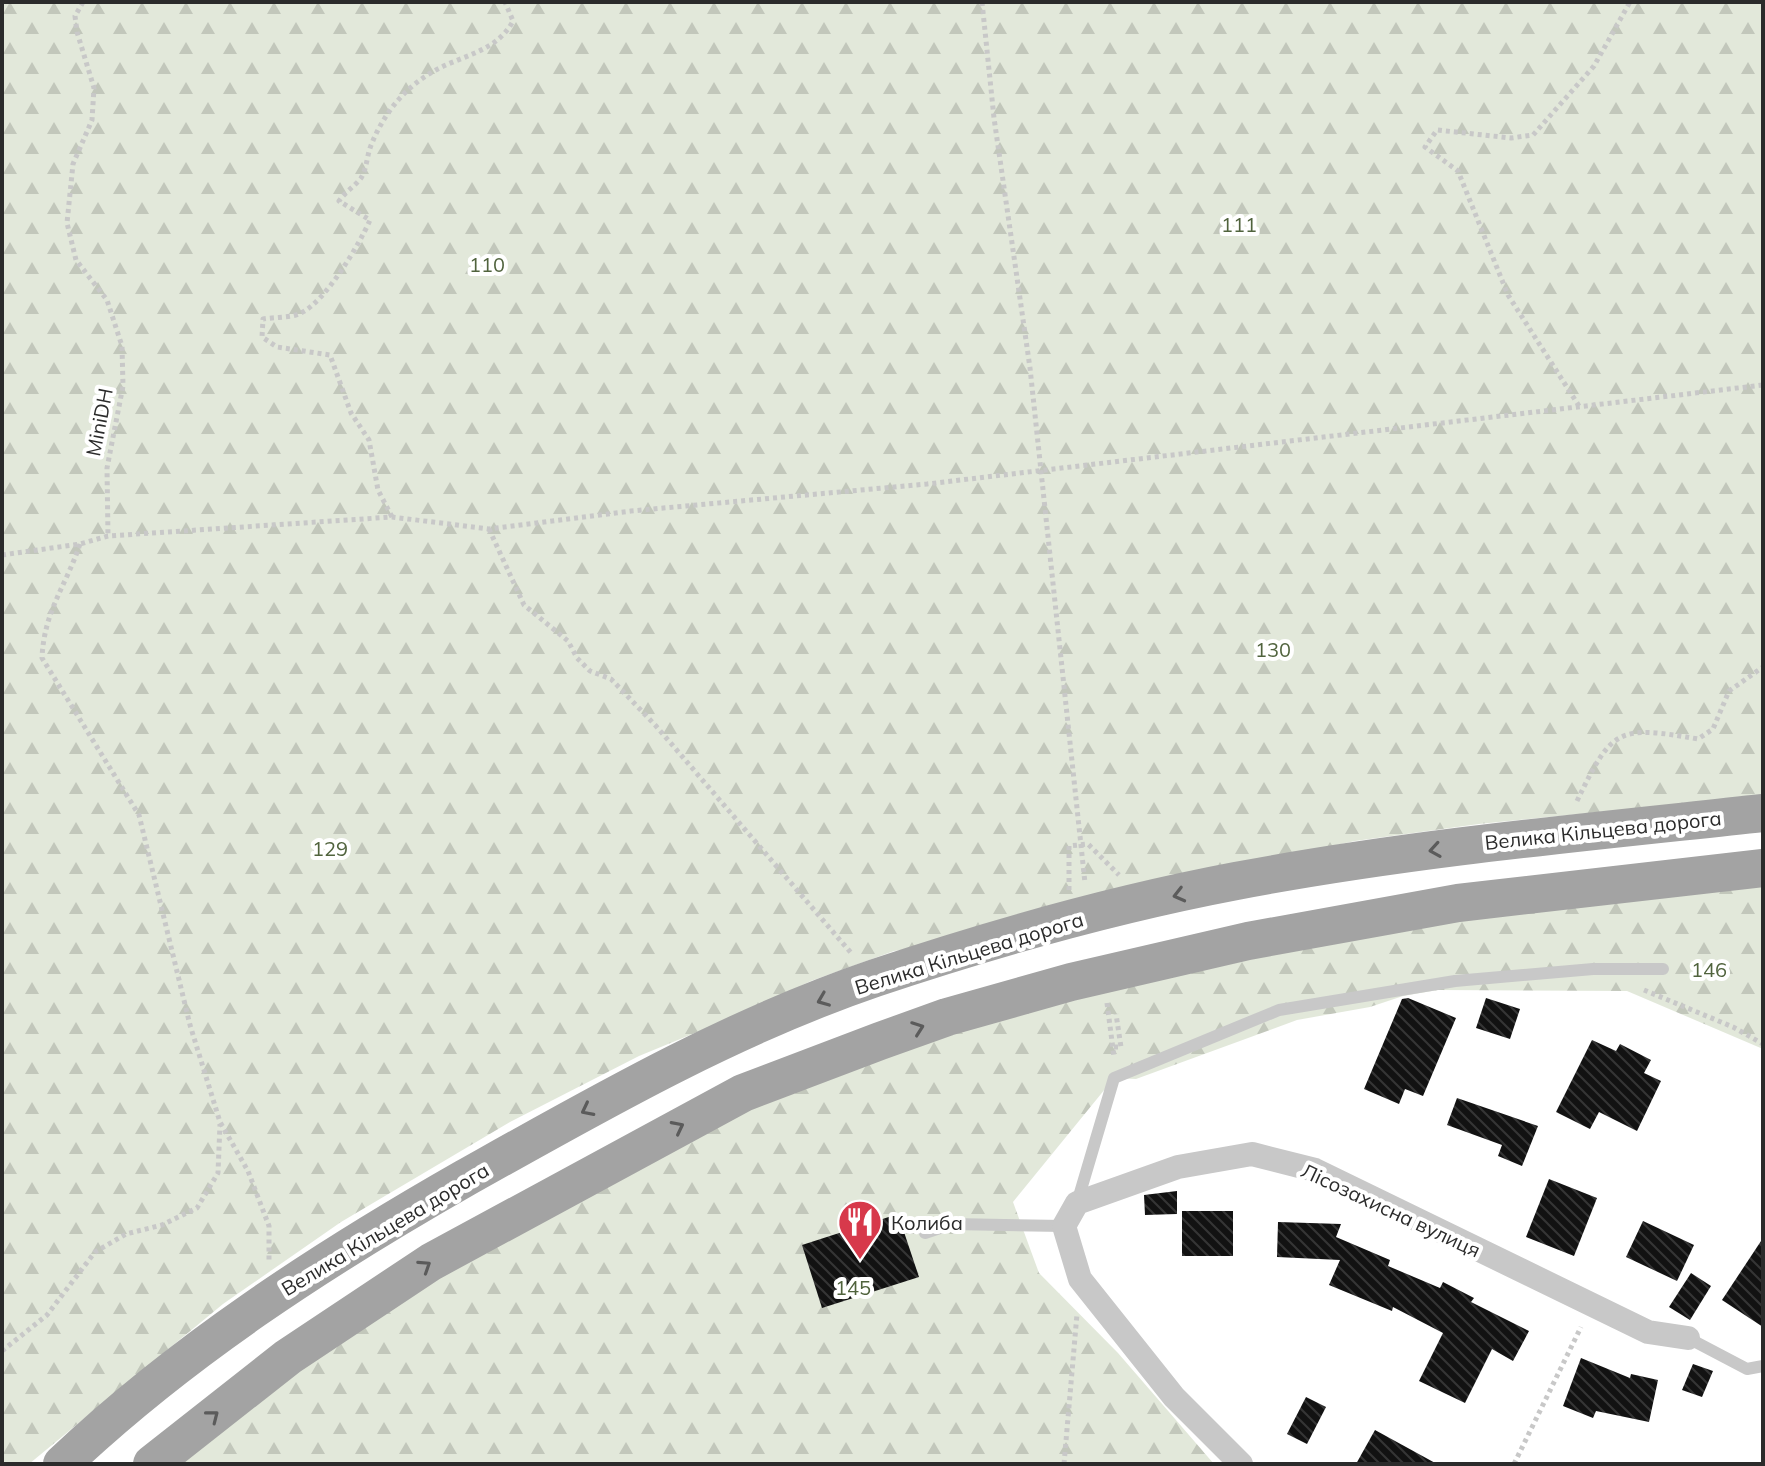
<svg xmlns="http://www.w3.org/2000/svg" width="1765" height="1466" viewBox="0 0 1765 1466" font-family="Mulish,sans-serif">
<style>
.forest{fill:url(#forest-firs)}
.building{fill:url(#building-back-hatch)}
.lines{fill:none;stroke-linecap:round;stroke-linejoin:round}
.path{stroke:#c8c8c8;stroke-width:5;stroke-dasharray:4 4;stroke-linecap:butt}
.lane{stroke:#c8c8c8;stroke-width:12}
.street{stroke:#c8c8c8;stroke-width:24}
.primary{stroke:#a3a3a3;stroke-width:38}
.oneway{stroke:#5b5b5b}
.labels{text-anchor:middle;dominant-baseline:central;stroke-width:8;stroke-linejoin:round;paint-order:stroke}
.park-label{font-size:20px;fill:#50633d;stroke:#fff}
.street-label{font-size:20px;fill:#2b2b2b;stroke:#fff}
.poi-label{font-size:20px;fill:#2b2b2b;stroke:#fff;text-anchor:start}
</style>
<defs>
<pattern id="forest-firs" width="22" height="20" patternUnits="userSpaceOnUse" patternTransform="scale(2)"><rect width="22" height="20" fill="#e2e8da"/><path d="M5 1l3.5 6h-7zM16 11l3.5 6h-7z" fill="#c2c7bb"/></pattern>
<pattern id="building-back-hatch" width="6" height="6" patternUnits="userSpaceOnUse" patternTransform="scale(2)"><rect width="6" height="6" fill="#121212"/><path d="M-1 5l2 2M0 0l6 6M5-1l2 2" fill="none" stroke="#353535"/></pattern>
</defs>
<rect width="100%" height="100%" fill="#fff"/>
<g class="forest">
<polygon points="2,2 1763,2 1763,796 1479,824 1355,841 1163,882 945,943 894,951 811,981 746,1012 639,1056 510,1122 341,1222 223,1304 29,1464 2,1464"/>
<polygon points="1763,868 1763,1049 1627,991 1438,990 1403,996 1370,1007 1297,1020 1136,1079 1114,1078 1013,1202 1039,1273 1118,1353 1214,1464 152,1464 601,1167 1071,982"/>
</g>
<g class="building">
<polygon points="1408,998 1456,1018 1423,1096 1405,1089 1399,1104 1364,1089 1402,999"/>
<polygon points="1486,998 1520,1009 1510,1039 1476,1028"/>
<polygon points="1592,1040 1616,1051 1620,1044 1651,1060 1644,1073 1661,1081 1637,1131 1599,1112 1590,1129 1556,1112"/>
<polygon points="1457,1098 1538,1126 1522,1166 1498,1156 1502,1145 1447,1125"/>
<polygon points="1549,1179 1597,1198 1574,1256 1526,1237"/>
<polygon points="1177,1191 1177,1214 1145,1215 1144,1195"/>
<rect x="1182" y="1211" width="51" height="45"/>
<polygon points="898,1214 919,1277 822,1308 802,1245"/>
<polygon points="1643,1221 1694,1245 1677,1281 1626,1257"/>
<polygon points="1278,1222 1341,1224 1336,1237 1390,1260 1388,1266 1440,1288 1443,1282 1474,1298 1471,1302 1529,1331 1513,1361 1492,1349 1465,1403 1419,1381 1443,1333 1393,1307 1392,1311 1329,1285 1340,1260 1277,1257"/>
<polygon points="1763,1238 1763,1327 1722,1300"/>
<polygon points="1691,1273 1711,1286 1690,1320 1669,1307"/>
<polygon points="1581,1358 1630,1378 1631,1374 1658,1380 1649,1422 1596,1411 1593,1418 1563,1406"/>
<polygon points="1693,1364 1713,1371 1702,1397 1682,1390"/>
<polygon points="1306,1397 1326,1407 1307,1444 1287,1434"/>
<polygon points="1375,1430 1437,1464 1356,1464"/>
</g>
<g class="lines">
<g class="path">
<polyline points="83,2 75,16 77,32 94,88 92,120 73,164 67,223 76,260 107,300 122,346 123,386 107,468 108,536"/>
<polyline points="982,2 994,118 1030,368 1085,883"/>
<polyline points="1579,406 1508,295 1458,171 1425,147 1437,130 1511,138 1533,135 1594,66 1630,2"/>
<path d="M392,517L378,490L369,440L351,413L330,355L277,347L262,337L263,319C275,317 291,318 301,313C326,301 359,245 370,220L339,201C345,192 355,186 361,178C367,169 367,153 372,143C383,116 401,92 426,76C456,55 495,55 513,21L505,2"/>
<polyline points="489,529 524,605 568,641 577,658 590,671 611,679 656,726 852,954"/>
<path d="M80,544C66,586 44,611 42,658L139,815L190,1025L220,1122L248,1171L269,1226V1262"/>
<polyline points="2,555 80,544 108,536 392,517 489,529 631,511 927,484 1763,385"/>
<path d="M1577,801C1612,728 1618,725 1698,739L1713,729L1729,691L1763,667"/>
<polyline points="1069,890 1069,846 1088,844 1119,875"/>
<polyline points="1644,990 1733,1027 1763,1044"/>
<polyline points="1107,1003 1114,1057"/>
<polyline points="1114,1047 1121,1047 1116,1014"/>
<polyline points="2,1351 47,1315 95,1252 126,1234 162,1225 197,1208 218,1173 220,1124"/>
<polyline points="1064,1464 1077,1314"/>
<polyline points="1514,1464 1581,1327"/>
</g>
<g class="lane">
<polyline points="1077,1203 1114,1078 1279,1010 1455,981 1593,969 1663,969"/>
<polyline points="925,1233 952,1224 1064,1226"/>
<polyline points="1688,1338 1747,1369 1763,1366"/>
</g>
<polyline class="street" points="1241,1464 1174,1397 1080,1279 1064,1226 1077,1203 1178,1167 1252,1154 1315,1170 1648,1332 1688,1338"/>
<g class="primary">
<path d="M62,1464C181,1351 323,1259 465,1178C597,1104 731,1027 875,978C991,939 1115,904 1236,881C1410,848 1587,832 1763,813"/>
<polyline points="152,1464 288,1357 431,1262 743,1093 880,1041 947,1017 1071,982 1248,941 1458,903 1763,868"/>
</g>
</g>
<defs><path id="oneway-chevron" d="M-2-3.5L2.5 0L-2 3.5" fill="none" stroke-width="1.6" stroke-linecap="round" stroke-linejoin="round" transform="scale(2)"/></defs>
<g class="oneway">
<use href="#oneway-chevron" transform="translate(1435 850) rotate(171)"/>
<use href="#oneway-chevron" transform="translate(1179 895) rotate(166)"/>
<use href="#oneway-chevron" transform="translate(823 1000) rotate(158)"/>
<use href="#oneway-chevron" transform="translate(918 1028) rotate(-20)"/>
<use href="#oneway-chevron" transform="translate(587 1110) rotate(153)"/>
<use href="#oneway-chevron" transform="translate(678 1127) rotate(-27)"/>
<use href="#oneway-chevron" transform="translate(425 1266) rotate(-33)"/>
<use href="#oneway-chevron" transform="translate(213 1416) rotate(-38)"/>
</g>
<defs>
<g id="restaurant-pin" transform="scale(2.3)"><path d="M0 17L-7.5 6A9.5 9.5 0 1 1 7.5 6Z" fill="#d7394b" stroke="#fff"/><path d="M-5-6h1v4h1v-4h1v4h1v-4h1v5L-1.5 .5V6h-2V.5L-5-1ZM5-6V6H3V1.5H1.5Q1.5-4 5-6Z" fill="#fff"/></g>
</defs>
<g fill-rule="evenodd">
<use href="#restaurant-pin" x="860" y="1222"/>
</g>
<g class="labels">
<g class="park-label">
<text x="1239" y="224">111</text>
<text x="487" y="264">110</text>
<text x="1273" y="649">130</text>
<text x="330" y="848">129</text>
<text x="1709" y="969">146</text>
<text x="853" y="1287">145</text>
</g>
<g class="street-label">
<text transform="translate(99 422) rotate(-79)">MiniDH</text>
<text transform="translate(1603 830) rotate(-6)">Велика Кільцева дорога</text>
<text transform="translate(969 953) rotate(-17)">Велика Кільцева дорога</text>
<text transform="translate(1391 1210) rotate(25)">Лісозахисна вулиця</text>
<text transform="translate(385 1229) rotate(-31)">Велика Кільцева дорога</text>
</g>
<g class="poi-label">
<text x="891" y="1222">Колиба</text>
</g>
</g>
<rect width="1765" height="1466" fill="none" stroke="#2b2b2b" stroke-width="8"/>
</svg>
